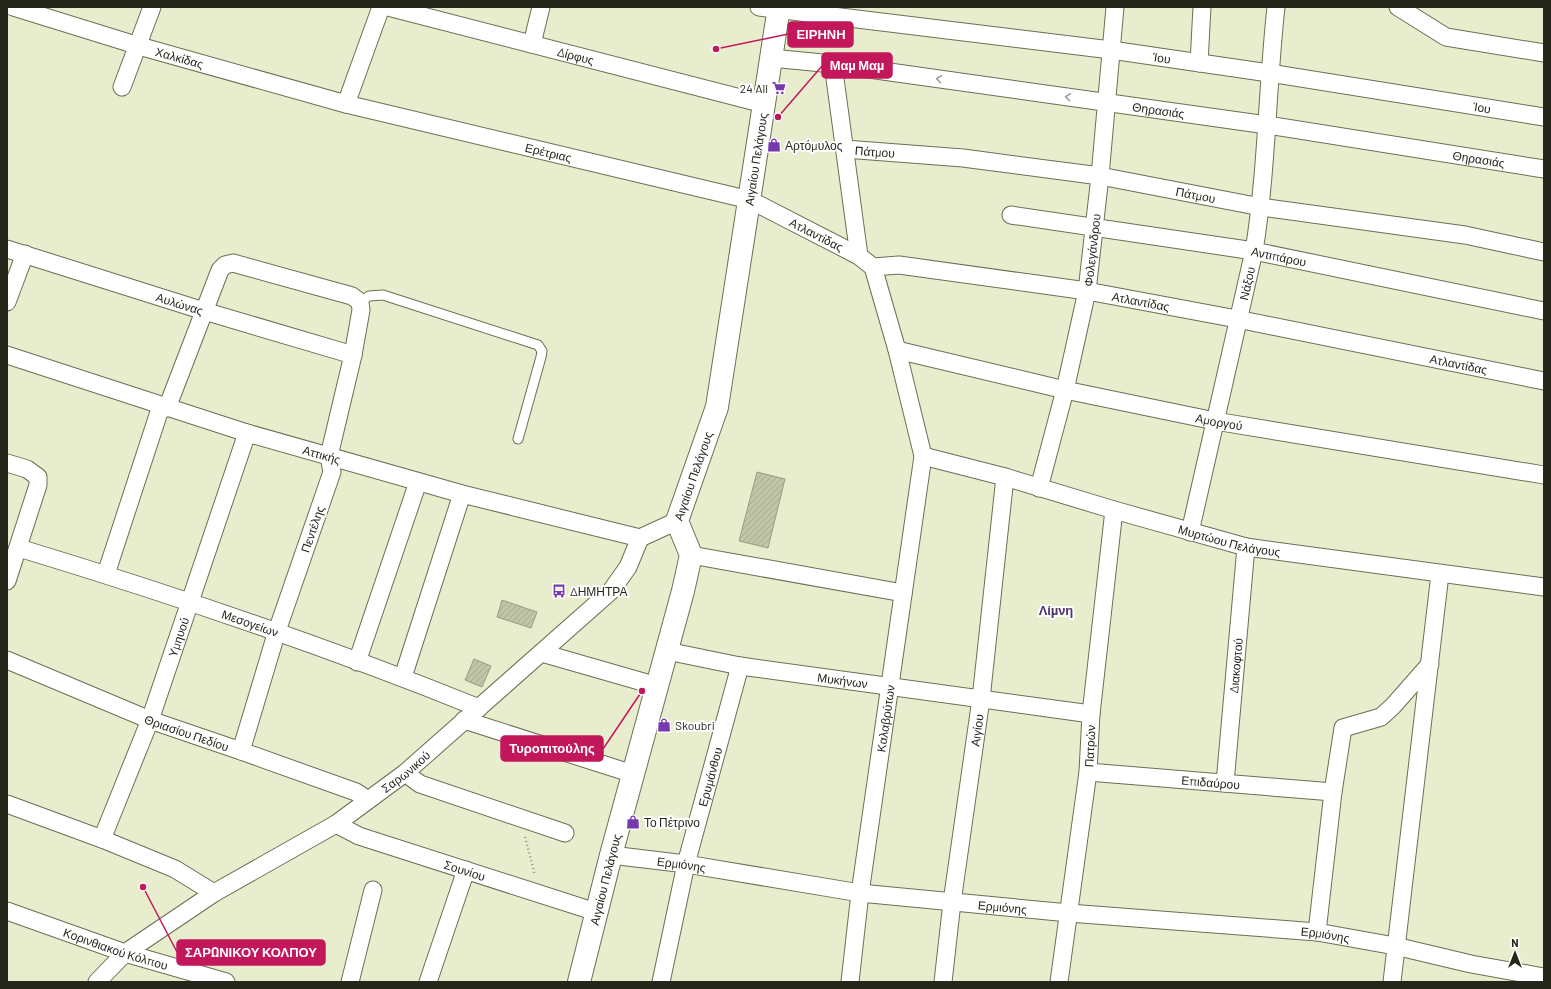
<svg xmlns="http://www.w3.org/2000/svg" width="1551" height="989" viewBox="0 0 1551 989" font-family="Barlow,sans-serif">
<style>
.building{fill:url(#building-hatch);stroke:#989d7f}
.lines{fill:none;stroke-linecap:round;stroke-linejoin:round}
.lane-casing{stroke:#6b6f53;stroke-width:11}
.street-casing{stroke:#6b6f53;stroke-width:19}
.secondary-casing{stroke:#6b6f53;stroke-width:24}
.path{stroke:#8e927b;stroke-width:2.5;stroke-dasharray:1 3;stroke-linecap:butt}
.lane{stroke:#fff;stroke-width:9}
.street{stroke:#fff;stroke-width:17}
.secondary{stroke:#fff;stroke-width:22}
.oneway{stroke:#9d9e98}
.labels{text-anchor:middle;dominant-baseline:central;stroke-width:4;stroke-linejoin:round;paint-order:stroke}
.street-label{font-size:12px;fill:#25271b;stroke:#fff}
.poi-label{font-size:12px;fill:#25271b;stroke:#fff;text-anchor:start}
.neighbourhood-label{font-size:13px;font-weight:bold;fill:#51346f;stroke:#fff}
.leader{fill:none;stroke:#c2185b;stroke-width:1.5}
.callout-dot{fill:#c2185b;stroke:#fff;stroke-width:1.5}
.callout{fill:#c2185b;stroke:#c2185b;stroke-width:1.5}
.callout-label{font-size:13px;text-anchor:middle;font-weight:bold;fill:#fff}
</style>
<defs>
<pattern id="building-hatch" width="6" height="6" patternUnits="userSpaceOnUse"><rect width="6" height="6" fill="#c0c5a6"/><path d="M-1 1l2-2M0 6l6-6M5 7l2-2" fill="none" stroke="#a5a98e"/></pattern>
</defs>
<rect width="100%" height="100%" fill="#e8eecd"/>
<g class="building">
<polygon points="757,472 785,479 768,548 739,541"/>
<polygon points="502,600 537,612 531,628 497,617"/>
<polygon points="474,659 491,666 482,687 465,680"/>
</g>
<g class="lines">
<g class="lane-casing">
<polyline id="lane" points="360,302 369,296 383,295 538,345 542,351 541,357 518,439"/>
</g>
<g class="street-casing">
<g id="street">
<path id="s1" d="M13,7L139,46L346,104L750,200L859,256L873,267L899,265L1087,291L1237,319L1544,381"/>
<path id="s2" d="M388,7L764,104"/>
<path id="s3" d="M759,7L1111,50L1269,73L1544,117"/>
<polyline points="1398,7 1446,37 1544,53"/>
<polyline points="532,44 541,7"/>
<path id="s4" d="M771,58L833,64L1267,125L1544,169"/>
<polyline points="1199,63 1202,7"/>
<polyline points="833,64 859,256"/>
<polyline points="122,87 152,7"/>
<polyline points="346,104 381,7"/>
<path id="s5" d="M845,149L963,158L1100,176L1261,207L1465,235L1544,252"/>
<path id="s6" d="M1011,215L1254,251L1544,311"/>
<path id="s7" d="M7,249L204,311L353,355"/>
<polyline points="7,302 25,254"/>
<path id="s8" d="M897,350L1065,390L1215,421L1544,475"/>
<path id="s9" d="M7,355L247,433L462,494L640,538"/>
<polyline points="167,408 220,270 225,265 233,263 352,296 360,302 361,310 353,355 329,456 332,472 277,631 241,751"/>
<path id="s10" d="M923,456L1005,477L1114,510L1246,547L1544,587"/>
<polyline points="7,463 27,469 38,477 38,485 7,581"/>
<path id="s11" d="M1039,488L1065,390L1087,291L1100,176L1115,7"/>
<path id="s12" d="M1190,532L1254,251C1267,171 1267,88 1276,7"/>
<path id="s13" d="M19,548C174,595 328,647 479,708"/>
<polyline points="691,555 903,593"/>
<polyline points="106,574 161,406"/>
<path id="s14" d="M667,651L740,666L1091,714"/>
<polyline points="542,653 657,686"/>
<path id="s15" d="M7,660L150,720L241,751L356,792L368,800"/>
<polyline points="357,662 418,482"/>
<polyline points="403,677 462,494"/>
<polyline points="464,720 633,774"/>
<path id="s16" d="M1088,772L1333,792"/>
<polyline points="405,773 420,784 565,833"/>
<path id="s17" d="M1225,783L1246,547"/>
<polyline points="7,804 102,839 175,869 214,893"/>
<path id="s18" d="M336,824L359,836L596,912"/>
<path id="s19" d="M102,839L150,720L247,433"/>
<path id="s20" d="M611,855L686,864L860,893L1069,913L1317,932L1395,946L1471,964L1544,977"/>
<path id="s21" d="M7,911L125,953L226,982"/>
<polyline points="1317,932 1333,792 1343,728 1381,717 1393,706 1430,664"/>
<path id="s22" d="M97,982L125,953L214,893L336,824L405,773L611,591L628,567L640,538L677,521"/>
<polyline points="350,982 373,890"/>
<polyline points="428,982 466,870"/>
<path id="s23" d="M661,982L686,864L740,666"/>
<path id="s24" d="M850,982L860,893L923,456L897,350L873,267"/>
<path id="s25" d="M943,982L952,902L981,699L1005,477"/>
<path id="s26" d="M1059,982L1088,772L1091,714L1114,510"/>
<polyline points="1392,982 1440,574"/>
</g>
</g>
<g class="secondary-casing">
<g id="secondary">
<path id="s27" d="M579,982L611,855L683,591L691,555L677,521L717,407L779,7"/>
</g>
</g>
<polyline class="path" points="525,837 535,875"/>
<use href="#lane" class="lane"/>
<use href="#street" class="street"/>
<use href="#secondary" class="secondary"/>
</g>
<defs><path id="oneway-chevron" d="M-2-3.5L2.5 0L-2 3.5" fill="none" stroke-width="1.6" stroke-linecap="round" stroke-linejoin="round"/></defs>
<g class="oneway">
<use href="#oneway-chevron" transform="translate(939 79) rotate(-172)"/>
<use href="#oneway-chevron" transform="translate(1068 97) rotate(-172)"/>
</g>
<defs>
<g id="supermarket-bare" transform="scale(1.08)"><path d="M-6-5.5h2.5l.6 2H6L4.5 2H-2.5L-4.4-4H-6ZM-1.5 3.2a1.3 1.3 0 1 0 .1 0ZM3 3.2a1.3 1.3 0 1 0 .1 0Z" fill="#7839ae" stroke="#fff" stroke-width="2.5" paint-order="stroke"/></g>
<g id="shop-bare" transform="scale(1.08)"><path d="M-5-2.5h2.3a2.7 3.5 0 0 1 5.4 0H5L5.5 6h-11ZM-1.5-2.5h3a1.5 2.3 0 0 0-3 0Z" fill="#7839ae" stroke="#fff" stroke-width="2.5" paint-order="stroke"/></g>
<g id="bus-bare" transform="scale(1.08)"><path d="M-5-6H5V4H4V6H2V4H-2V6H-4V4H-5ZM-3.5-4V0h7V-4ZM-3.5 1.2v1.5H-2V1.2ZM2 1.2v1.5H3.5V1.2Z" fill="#7839ae" stroke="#fff" stroke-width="2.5" paint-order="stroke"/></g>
</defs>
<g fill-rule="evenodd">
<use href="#supermarket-bare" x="779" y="88"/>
<use href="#shop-bare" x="774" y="145"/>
<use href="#bus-bare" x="559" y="591"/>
<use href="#shop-bare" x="664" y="725"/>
<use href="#shop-bare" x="633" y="822"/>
</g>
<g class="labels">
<g class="street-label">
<text stroke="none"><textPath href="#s2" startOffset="194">Δίρφυς</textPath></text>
<text stroke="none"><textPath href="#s1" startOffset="174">Χαλκίδας</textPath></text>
<text stroke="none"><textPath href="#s3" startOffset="406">Ίου</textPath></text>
<text stroke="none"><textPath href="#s3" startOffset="730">Ίου</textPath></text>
<text stroke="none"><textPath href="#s4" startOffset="391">Θηρασιάς</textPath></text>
<text stroke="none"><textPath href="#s5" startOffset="30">Πάτμου</textPath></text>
<text stroke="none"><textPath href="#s1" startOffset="555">Ερέτριας</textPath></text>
<text stroke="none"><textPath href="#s27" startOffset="850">Αιγαίου Πελάγους</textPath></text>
<text stroke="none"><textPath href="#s4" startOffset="715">Θηρασιάς</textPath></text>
<text stroke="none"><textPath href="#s5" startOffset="354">Πάτμου</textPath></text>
<text stroke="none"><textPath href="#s1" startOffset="837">Ατλαντίδας</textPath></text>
<text stroke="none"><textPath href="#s11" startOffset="244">Φολεγάνδρου</textPath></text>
<text stroke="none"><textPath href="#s6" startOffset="271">Αντιπάρου</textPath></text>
<text stroke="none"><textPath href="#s12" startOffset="255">Νάξου</textPath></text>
<text stroke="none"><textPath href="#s1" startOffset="1173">Ατλαντίδας</textPath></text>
<text stroke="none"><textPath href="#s7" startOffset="181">Αυλώνας</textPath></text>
<text stroke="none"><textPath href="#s1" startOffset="1497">Ατλαντίδας</textPath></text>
<text stroke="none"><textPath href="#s8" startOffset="330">Αμοργού</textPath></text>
<text stroke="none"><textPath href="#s9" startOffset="330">Αττικής</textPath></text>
<text stroke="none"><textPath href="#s27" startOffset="526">Αιγαίου Πελάγους</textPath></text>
<text transform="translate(312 529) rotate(-71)">Πεντέλης</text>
<text stroke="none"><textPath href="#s10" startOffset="318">Μυρτώου Πελάγους</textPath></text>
<text stroke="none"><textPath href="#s13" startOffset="243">Μεσογείων</textPath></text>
<text stroke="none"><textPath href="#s19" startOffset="216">Υμηυού</textPath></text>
<text stroke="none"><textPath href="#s17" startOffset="118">Διακοφτού</textPath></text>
<text stroke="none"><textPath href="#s14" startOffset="178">Μυκήνων</textPath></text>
<text stroke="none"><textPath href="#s24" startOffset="266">Καλαβρύτων</textPath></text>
<text stroke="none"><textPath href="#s25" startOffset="254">Αιγίου</textPath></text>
<text stroke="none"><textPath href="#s15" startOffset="194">Θριασίου Πεδίου</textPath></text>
<text stroke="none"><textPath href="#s26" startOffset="238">Πατρών</textPath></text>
<text stroke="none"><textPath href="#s22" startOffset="375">Σαρωνικού</textPath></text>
<text stroke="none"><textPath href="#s23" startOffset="211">Ερυμάνθου</textPath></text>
<text stroke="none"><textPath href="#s16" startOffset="123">Επιδαύρου</textPath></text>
<text stroke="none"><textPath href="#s20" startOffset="71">Ερμιόνης</textPath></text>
<text stroke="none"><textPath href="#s18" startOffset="137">Σουνίου</textPath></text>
<text stroke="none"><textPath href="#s27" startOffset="106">Αιγαίου Πελάγους</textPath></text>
<text stroke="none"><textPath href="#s20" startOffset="395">Ερμιόνης</textPath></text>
<text stroke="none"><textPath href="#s20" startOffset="719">Ερμιόνης</textPath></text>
<text stroke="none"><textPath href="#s21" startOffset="115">Κορινθιακού Κόλπου</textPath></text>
</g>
<g class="poi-label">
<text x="768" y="88" text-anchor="end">24 All</text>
<text x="785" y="145">Αρτόμυλος</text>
<text x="570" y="591">ΔΗΜΗΤΡΑ</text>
<text x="675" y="725">Skoubri</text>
<text x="644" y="822">Το Πέτρινο</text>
</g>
<g class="neighbourhood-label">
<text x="1056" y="610">Λίμνη</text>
</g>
</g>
<path class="leader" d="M716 49L788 34M778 117L822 66M642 691L603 749M143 887L177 952"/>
<g class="callout-dot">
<circle cx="716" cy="49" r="4"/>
<circle cx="778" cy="117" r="4"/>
<circle cx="642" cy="691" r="4"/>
<circle cx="143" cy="887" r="4"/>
</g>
<g class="callout">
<rect x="788" y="22" width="65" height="25" rx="4"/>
<rect x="822" y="53" width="70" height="25" rx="4"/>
<rect x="501" y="736" width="102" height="25" rx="4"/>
<rect x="177" y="940" width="148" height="25" rx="4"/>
</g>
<g class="callout-label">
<text x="821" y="39">ΕΙΡΗΝΗ</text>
<text x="857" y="70">Μαμ Μαμ</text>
<text x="552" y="753">Τυροπιτούλης</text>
<text x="251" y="957">ΣΑΡΩΝΙΚΟΥ ΚΟΛΠΟΥ</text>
</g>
<rect width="1551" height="989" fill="none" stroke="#25271b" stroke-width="16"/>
<g transform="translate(1515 953)" stroke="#ffffff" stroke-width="3" paint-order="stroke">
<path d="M0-3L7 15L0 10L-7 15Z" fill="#25271b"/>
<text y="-6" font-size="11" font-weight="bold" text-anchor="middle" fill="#25271b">N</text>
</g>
</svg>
